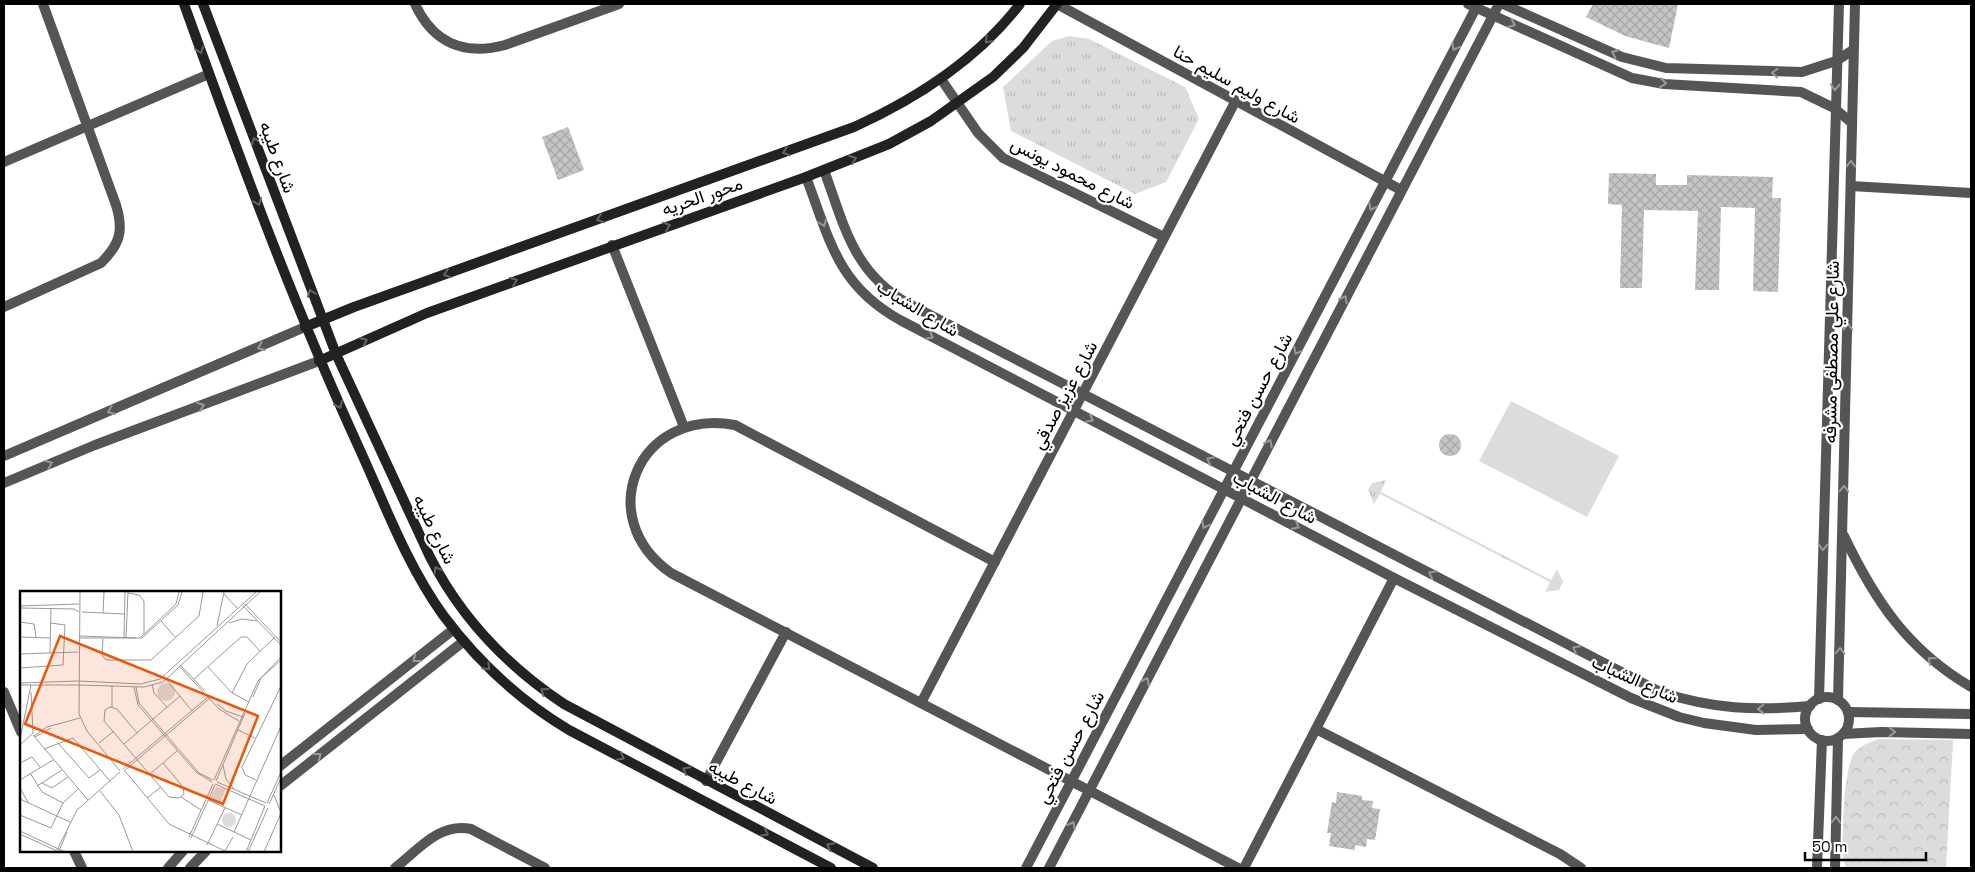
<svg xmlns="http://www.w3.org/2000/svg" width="1975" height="872" viewBox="0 0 1975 872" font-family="'Space Grotesk',Vazirmatn,sans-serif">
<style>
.grass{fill:url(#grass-tufts)}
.park{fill:url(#park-crowns)}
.pitch{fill:#dcdcdc}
.building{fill:url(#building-cross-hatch)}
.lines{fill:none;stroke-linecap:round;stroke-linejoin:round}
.minor{stroke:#555;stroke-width:10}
.secondary{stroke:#222;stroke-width:10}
.oneway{stroke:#999}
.oneway2{stroke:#646464}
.labels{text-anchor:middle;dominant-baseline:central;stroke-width:4.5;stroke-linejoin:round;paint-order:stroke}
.street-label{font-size:18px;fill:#000;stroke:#fff}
.inset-road{fill:none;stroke:#999;stroke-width:1}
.view{fill:#e8590c;fill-opacity:0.15;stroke:#e8590c;stroke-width:2.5}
.inset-edge{fill:none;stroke:#000;stroke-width:2.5}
</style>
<defs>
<pattern id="grass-tufts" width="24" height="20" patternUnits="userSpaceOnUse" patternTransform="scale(1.25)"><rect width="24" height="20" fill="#dcdcdc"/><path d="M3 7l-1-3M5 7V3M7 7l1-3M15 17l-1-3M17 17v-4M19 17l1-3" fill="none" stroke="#bbb"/></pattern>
<pattern id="park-crowns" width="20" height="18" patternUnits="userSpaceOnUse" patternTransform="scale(1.25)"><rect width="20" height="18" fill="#dcdcdc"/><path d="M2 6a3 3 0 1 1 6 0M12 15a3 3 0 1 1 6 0" fill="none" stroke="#bbb"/></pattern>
<pattern id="building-cross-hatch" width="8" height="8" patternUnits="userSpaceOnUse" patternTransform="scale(1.25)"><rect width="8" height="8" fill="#c4c4c4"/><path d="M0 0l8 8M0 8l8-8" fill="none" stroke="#a7a7a7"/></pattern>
</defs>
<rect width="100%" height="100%" fill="#fff"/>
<g class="grass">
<polygon points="1069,36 1089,39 1185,87 1199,119 1166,182 1135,194 1011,131 1003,87 1052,41"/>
<polygon points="1386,480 1381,492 1551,580 1557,569 1563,582 1559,590 1545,592 1550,582 1380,494 1374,504 1368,490 1372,483"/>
</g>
<path class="park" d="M1879,739L1953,740L1946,868H1846L1842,853C1843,831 1843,767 1855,752C1862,745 1870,742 1879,739Z"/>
<polygon class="pitch" points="1511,401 1619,456 1587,517 1479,461"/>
<g class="building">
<polygon points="1593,4 1678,4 1669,48 1625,36 1586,17"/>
<polygon points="568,127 584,170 558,180 542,137"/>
<polygon points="1609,173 1656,174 1656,185 1687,185 1687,175 1773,177 1772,198 1781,198 1778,292 1753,291 1755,208 1721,207 1719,290 1695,290 1698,211 1644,210 1642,288 1620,288 1622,205 1608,204"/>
<circle cx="1450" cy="445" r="11"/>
<polygon points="1337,792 1362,796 1362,800 1373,801 1372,808 1380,809 1375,840 1367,839 1366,847 1355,845 1355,850 1329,846 1331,833 1327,833 1332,802 1336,803"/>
</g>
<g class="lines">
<g class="minor">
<path d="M415,4C433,43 464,56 505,45L619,4"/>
<polyline points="1057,4 1401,190"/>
<polyline points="1468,4 1632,78 1664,84 1801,92 1834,108 1852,123"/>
<polyline points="1503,4 1622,57 1666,68 1802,72 1836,61 1853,50"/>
<polyline points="941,79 978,133 1003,158 1164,237"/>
<polyline points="4,162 209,74"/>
<path d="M824,170C844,225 853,272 907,303L1660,692C1713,709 1755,711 1810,706"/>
<path d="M806,177C830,240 837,285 900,320L1394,578L1631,698L1679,717L1704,723L1756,730L1808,729"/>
<polyline points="1851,186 1971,193"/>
<polyline points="612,245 684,427"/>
<path d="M4,307L101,263C120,244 124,231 116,205L43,4"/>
<polyline points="4,456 305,327"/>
<polyline points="4,483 95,445 319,361"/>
<path d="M1844,536C1875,601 1908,650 1971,687"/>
<path d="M995,562L735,425C639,407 591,517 671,573L1238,868"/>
<polyline points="4,692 21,732"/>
<circle cx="1827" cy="719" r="22"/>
<polyline points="1819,699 1839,4"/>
<polyline points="1838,700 1855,4"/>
<polyline points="921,703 1235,102"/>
<polyline points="1848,712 1971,714"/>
<polyline points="1316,729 1560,854 1581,868"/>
<polyline points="1843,734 1881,732 1971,734"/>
<polyline points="280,766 454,629"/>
<polyline points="706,781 786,632"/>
<polyline points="280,786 464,641"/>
<polyline points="74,851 82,868"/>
<polyline points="168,868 183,851"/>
<polyline points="190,868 206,851"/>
<path d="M395,868C418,850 440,822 471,829L545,868"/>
<polyline points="1026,868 1478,4"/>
<polyline points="1049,868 1499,4"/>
<polyline points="1244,868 1394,578"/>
<polyline points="1817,868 1822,740"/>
<polyline points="1835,868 1838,738"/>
</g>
<g class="secondary">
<path d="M184,4C238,154 293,304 360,450C385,505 407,565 443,615C478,662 519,700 569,730L831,868"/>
<path d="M203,4L336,354L430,557C461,618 507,666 564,704L873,868"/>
<path d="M305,327L354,307L854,127C918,98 977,60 1020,4"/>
<polyline points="319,361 427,313 806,177 889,144 931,121 993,77 1023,48 1057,4"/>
</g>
</g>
<defs><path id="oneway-chevron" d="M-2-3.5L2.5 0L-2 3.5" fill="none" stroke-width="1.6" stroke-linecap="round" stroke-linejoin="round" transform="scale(1.25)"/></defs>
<g class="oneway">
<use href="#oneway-chevron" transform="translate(1512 24) rotate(25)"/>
<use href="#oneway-chevron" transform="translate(1455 47) rotate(118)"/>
<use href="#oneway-chevron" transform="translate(1615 53) rotate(-156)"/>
<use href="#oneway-chevron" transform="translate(1775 73) rotate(-178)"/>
<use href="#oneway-chevron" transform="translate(1663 83) rotate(6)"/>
<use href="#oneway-chevron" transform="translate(1835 87) rotate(93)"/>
<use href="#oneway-chevron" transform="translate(1851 164) rotate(-89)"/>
<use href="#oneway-chevron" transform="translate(1372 207) rotate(118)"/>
<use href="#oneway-chevron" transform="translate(823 223) rotate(69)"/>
<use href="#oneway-chevron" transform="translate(1344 299) rotate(-62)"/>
<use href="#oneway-chevron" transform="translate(1848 327) rotate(-89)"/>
<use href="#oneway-chevron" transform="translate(930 336) rotate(27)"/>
<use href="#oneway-chevron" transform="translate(261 347) rotate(157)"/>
<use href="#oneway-chevron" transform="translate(1297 351) rotate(118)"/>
<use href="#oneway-chevron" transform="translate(201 406) rotate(-20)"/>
<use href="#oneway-chevron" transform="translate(111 411) rotate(157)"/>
<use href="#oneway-chevron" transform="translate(1090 419) rotate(28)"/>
<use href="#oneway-chevron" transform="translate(1269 443) rotate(-62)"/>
<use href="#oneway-chevron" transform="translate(1210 460) rotate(-152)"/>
<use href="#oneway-chevron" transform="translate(49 464) rotate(-22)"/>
<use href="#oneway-chevron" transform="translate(1844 489) rotate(-89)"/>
<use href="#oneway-chevron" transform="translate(1205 525) rotate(118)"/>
<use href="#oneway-chevron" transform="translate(1296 526) rotate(28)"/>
<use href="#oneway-chevron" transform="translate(1823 547) rotate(92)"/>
<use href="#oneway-chevron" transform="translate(1432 574) rotate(-153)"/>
<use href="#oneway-chevron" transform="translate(1576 649) rotate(-152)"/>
<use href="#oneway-chevron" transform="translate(1840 651) rotate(-88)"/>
<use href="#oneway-chevron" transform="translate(416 659) rotate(142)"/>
<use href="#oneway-chevron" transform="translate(1931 660) rotate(-139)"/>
<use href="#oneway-chevron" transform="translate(1146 681) rotate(-63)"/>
<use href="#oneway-chevron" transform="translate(1761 709) rotate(179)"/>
<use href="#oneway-chevron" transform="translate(1892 732) rotate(1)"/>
<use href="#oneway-chevron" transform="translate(318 756) rotate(-38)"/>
<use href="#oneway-chevron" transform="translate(1836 820) rotate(-89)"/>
<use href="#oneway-chevron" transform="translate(1072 825) rotate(-62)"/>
</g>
<g class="oneway2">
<use href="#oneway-chevron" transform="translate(988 40) rotate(135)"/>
<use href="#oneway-chevron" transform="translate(200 50) rotate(70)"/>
<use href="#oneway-chevron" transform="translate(255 141) rotate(-110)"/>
<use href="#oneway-chevron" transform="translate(786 152) rotate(160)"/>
<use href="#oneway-chevron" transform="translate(853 159) rotate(-21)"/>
<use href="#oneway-chevron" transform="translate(258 202) rotate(69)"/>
<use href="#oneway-chevron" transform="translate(600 219) rotate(160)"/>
<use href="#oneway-chevron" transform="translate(667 226) rotate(-19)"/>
<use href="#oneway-chevron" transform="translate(447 274) rotate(160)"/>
<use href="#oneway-chevron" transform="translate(514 281) rotate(-20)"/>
<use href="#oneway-chevron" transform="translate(311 293) rotate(-111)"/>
<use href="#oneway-chevron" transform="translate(364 341) rotate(-25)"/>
<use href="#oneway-chevron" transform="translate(339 405) rotate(66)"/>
<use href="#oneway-chevron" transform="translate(437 570) rotate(-119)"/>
<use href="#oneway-chevron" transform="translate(487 667) rotate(46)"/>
<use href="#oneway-chevron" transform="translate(544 691) rotate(-144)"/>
<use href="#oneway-chevron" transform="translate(621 757) rotate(28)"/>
<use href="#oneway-chevron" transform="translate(686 770) rotate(-152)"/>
<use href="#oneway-chevron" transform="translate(765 833) rotate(28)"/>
<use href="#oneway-chevron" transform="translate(830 846) rotate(-152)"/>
</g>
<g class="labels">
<g class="street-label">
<text transform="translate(1237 84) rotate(29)">شارع وليم سليم حنا</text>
<text transform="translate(278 157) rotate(70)">شارع طيبه</text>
<text transform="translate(1073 173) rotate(27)">شارع محمود يونس</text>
<text transform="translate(702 196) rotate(-19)">محور الحريه</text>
<text transform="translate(918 308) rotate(31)">شارع الشباب</text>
<text transform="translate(1831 352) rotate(-89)">شارع علي مصطفى مشرفه</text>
<text transform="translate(1258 389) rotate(-62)">شارع حسن فتحي</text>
<text transform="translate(1064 395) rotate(-62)">شارع عزيز صدقي</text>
<text transform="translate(1275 497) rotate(28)">شارع الشباب</text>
<text transform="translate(435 529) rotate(64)">شارع طيبه</text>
<text transform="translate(1635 679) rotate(24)">شارع الشباب</text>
<text transform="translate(1070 747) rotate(-62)">شارع حسن فتحي</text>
<text transform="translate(743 782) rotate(28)">شارع طيبه</text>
</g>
</g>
<g transform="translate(20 591)">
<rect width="261" height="261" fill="#fff"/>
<path d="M137 101a9 9 0 1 1 18 0a9 9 0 1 1-18 0Z" fill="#dcdcdc"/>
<path d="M196,196L206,198L199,213L190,207ZM202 229a7 7 0 1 1 14 0a7 7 0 1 1-14 0Z" fill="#dcdcdc"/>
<path class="inset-road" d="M60,1L59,123L67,140L100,180M108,2L119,4L124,10V43M204,3L218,18M225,13L262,52M0,15L59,13M223,15L262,55M0,17L54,18L59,21M62,21L105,23M83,22L84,1M141,30L156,47M0,31L14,33L16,46M209,32L222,28L237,30M197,35L204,1M59,45L116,47M0,46L30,47M121,46L156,13L159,1M60,47H122L158,14L162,1M104,47L105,1M106,47L108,1M83,48L82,64L86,69H131L179,25L183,1M30,62L31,17M0,63L58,61M161,75L185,100M160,76L199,118L219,130M188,76L212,102L229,111M0,77L43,74L45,34L31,32M146,88L172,120M174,88L221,46H227L240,60M58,90L121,93L140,88L236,1M0,92L58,90M132,93L134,102L147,116M0,94H58M58,94L124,96L143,91L240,1M114,96L118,114L176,181L192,191M116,96L119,112L179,182L193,189M212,102L227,73L255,46M233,106L241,87L262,68M197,113L206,120L223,126M92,116V95M218,139L235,147M117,142L97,118L90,116L85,119L84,130L149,206L159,207L164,203L163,196L143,172M13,144L68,209M14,145L27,136L60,127M15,146L31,137M0,148L11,94M37,151L69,187L80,179M79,152L94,140M104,153L160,105M0,154L13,142L11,101M24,158L53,147L90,190M0,172L12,166L20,176M203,174L206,188L214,198M103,178L189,105M104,180L191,106M105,180L149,233L207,261M10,182L22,201L43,212M130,183L157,160M0,189L33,169M194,189L238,90L262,65M236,189L225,184L222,176L262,93M196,190L225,122M197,191L246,212M22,192L32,197L48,186M195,193L245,215M17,195L42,179M0,197L8,211M80,200L99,224L113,261M254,204L260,219M161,206L181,219M127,207L141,196M0,208L50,231M188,209L222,224M247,212L262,179M249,213L262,185M0,224L31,237L43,212L58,198M197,233L231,249M0,240L45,261M214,241L262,133M0,243L37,260M169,246L193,193M171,247L195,194M187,254L205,217M37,259L57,219L100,181M39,260L47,241M205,260L213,246M226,261L245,215M228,261L248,217M244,261L261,222"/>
<path class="view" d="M40,45L238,125L203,213L5,133Z"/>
<rect width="261" height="261" class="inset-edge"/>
</g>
<rect width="1975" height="872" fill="none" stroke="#000000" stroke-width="10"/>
<path d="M1805 852v8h121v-8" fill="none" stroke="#000000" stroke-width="2.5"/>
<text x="1812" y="852" font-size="15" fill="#000000" stroke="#ffffff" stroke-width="4" paint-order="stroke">50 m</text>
</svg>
